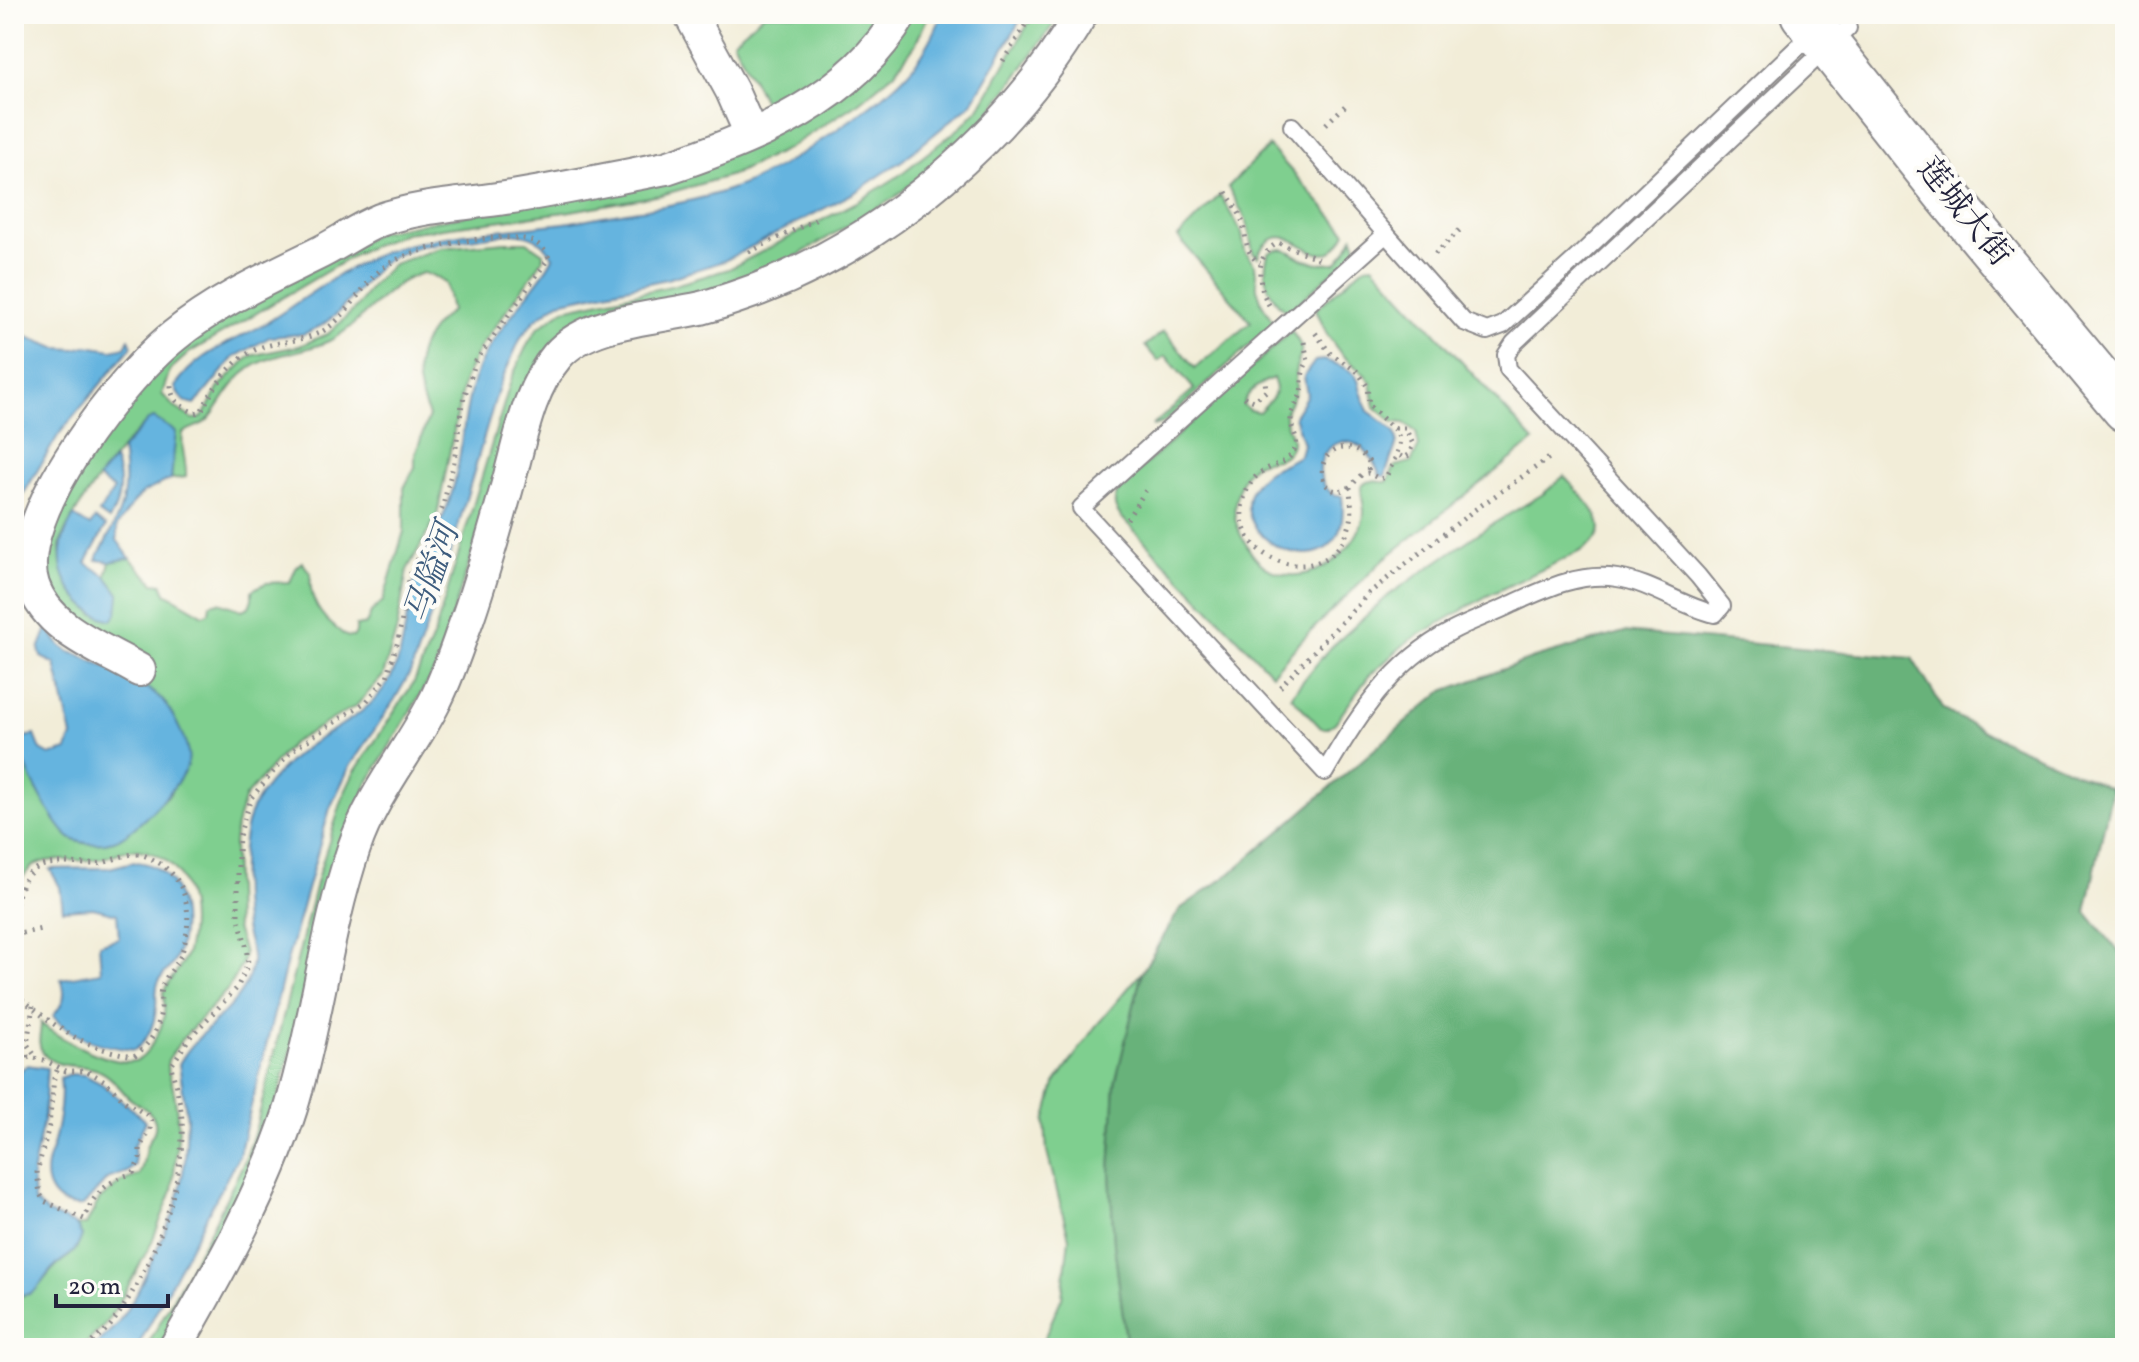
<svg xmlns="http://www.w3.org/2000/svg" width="2139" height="1362" viewBox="0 0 2139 1362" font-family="Vollkorn,'Noto Serif SC',serif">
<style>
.green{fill:#7fcf8f;stroke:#507865;stroke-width:2;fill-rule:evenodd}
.forest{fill:#67b27a;stroke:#446a5a;stroke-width:2}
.water{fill:#65b4df;stroke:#446b8d;stroke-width:2}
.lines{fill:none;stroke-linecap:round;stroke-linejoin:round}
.service-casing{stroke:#8a888a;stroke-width:20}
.minor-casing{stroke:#8a888a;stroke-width:36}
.secondary-casing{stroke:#8a888a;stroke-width:48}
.path{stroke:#8a888a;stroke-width:5;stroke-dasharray:2 6;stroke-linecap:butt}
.service{stroke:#fff;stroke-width:16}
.minor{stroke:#fff;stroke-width:32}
.secondary{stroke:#fff;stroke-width:44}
.labels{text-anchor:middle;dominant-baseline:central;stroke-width:8;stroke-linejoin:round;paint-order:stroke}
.street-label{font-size:32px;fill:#22223b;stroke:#fdfcf7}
.water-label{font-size:34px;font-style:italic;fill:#3d5c7d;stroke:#fdfcf7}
</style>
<rect width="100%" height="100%" fill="#fdfcf7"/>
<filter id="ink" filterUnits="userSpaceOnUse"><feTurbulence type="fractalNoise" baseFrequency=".0125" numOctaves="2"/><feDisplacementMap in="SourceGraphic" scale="16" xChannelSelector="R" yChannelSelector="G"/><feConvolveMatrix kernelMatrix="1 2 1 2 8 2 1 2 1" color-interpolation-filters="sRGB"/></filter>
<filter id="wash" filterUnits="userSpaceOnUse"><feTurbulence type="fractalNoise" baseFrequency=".006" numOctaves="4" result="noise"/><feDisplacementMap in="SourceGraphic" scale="32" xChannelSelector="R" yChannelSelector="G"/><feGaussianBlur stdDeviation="1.8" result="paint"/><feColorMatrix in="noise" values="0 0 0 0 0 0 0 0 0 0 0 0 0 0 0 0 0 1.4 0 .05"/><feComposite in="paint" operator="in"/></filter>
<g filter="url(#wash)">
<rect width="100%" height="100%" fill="#f2edd8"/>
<g class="green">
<polygon points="764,14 881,14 848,54 807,90 773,110 765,103 733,41"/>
<path d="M915,14H929L915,45L894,73L859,102L787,149L732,175L661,195L565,212L405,233L363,250L189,353L170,370L162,394L173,406L193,419L202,418L219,387L250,356L299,346L328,334L357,307L371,286L393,264L440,248L505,242H527L543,253V260L480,347L464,380L437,516L407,570L397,628L383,676L357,705L292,743L245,797L236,826L234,844L236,928L244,953L242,964L228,989L182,1039L168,1060L167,1067L174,1091L179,1129L172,1191L151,1244L120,1301L105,1324L82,1348H14V1293L22,1296C41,1286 39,1285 52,1270C65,1255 74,1260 82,1235L76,1225H86L99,1200L121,1182L139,1175C144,1165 144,1155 147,1145C149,1139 154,1135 155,1128C158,1112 138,1106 128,1097C118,1086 110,1074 95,1069C79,1064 54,1069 43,1053C36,1042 41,1034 41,1023C56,1038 117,1069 138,1060C147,1055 152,1044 157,1035C164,1023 166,1008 163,993C169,978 183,968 187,952C197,911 189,857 139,850C124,848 112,857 98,859C57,866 31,844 14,898V722L29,773L46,802L129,831L171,793L180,732L166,704L157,696L134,682L65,609L49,585L43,553L45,534L111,418L185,345L235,312L379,232L702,169ZM423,273L439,278L446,284L451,311C413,341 409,374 429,416L415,455V467L404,488V531L383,601L372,611L366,624L356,626V633L353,637C344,637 344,634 337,629C319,615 308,597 311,574L302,562L297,566L290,582L266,583L252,590V599L249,607L242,610L219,602L210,604L209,612L204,615L166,593L162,584L154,583L130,558L110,562L106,576L119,594L117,602L94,614C88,608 80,603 76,596C71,589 60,557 60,548C60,525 133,426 154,418L175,432L171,479L186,477C187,462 180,447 183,433C192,427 203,426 210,418C222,402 232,382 248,370C270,353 304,353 329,341C365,323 384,283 423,273Z"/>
<polygon points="1037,14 1061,14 987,117 969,137 894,198 785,263 759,273 704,291 595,317 491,494 435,670 367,784 275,1107 251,1177 161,1348 146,1348 212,1227 245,1160 256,1127 317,879 344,794 354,773 414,682 434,635 512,377 528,343 538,328 564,309 671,286 729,269 857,202 897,177 962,126 980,107 1028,24"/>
<path d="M1269,146L1346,232C1320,286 1298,220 1268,242C1262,247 1260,250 1258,257L1253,253L1247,222L1228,187Z"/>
<polygon points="1220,195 1242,233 1245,251 1255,265 1257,288 1262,304 1274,323 1163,423 1152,426 1194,389 1166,356 1158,361 1145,346 1164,331 1195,368 1251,322 1178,237"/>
<path d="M1353,237L1357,249L1352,255L1287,313C1268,295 1261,280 1268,253C1284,244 1289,252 1303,259C1314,264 1324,263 1336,263L1346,251Z"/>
<path d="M1373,265L1534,441L1384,559L1302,640L1272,674L1126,522C1114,510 1111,503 1120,488L1291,331C1311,355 1296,355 1295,375C1295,382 1297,387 1295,393C1292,402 1286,407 1285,415C1284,428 1297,437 1290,449C1282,463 1270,458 1258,463C1241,470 1231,505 1236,522C1238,529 1242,538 1246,544C1275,600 1344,573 1362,523C1367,511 1361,499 1361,487C1369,477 1376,483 1387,482L1395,466L1411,462L1419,447L1416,432L1404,423L1393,422L1375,407L1371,383L1366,376L1341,354L1326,333L1316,309L1365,266ZM1273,378L1276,388L1273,397L1259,412L1249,410L1243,405C1247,391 1260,383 1273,378Z"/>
<path d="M1564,476C1575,490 1608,517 1598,536C1595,542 1588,546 1583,550L1487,596L1407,642L1369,676L1335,723L1327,728H1321L1291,696L1327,651L1389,595L1486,528L1543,494Z"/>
<polygon points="1142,972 1115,1084 1110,1173 1114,1244 1127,1348 1040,1348 1062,1297 1069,1238 1047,1152 1045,1122 1055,1084 1095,1027"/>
</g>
<polygon class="forest" points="1624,632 1912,658 1944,710 1989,734 2112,789 2086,912 2125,959 2125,1348 1127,1348 1114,1244 1110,1173 1115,1084 1142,972 1180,909 1231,873 1441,692 1534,658"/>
<g class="water">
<path d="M942,14H1024L971,104L903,160L854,193L724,261L667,279L559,302L535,320L521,337L499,386L438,595L411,671L395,699L349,768L330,808L287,961L239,1155L137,1348H93L117,1324L136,1295L176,1208L185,1162L187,1118L179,1064C197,1029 243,1008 251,968C255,954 247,941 245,927C240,897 239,834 253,807C262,790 277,773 291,760C321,731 361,722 386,686C406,656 404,619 413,587C421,553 443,526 452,492C463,455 462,415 474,379C485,345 512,316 533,287C540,277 548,269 553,257C543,240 531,234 511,233L420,246L394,256L381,264L337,314L321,326L304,334L270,337L233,358L195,405C185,403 178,397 175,387C195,353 236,341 268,322C310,295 351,261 399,247C450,233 504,230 555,224C577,222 599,216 621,213C657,207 693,202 728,190C772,175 811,148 849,121C893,90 923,67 942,14Z"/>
<polygon points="14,332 56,348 75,349 87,346 112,350 125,347 129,339 132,346 59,434 14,510"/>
<path d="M1324,360C1368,374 1353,377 1368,411C1410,440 1397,435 1385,476H1380C1352,403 1292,465 1335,496H1342C1354,603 1212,540 1257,481C1267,468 1287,465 1300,455L1303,444L1294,416L1307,395L1304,376L1315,361Z"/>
<path d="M154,418L176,432L171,479L144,492L134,502L117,526V540L130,558L110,562L97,560L99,554C122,513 129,496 122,449L148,420Z"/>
<path d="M114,459C122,480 121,501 109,520L99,513L114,490L98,478Z"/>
<path d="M74,516L90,526L95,519L106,526L86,563L106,576L119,594L117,614L112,620C98,617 90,611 80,601C55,574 55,546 74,516Z"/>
<path d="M48,626C55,640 61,651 77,654C102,666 144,681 163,701C172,712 192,748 188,762C184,782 133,835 114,841C101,845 84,845 72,839C59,833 35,787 29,773C24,762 21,749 18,738L35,735L41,750L50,755L67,750L72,736L55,664L41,657L39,649Z"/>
<path d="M133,862C181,862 191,921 176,958C172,968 162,973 158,983C155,992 157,999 156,1008C155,1023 147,1043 134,1050C106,1047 71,1039 53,1016C64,1003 67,995 61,979L101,972L99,944L119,938L117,914L93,908L63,910L60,887L50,869L109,868Z"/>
<path d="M27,1065L47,1068L44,1116L32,1175L34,1201L48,1213L76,1225L82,1235C75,1258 67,1254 53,1268C40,1281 37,1301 14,1293V1092L21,1070Z"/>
<path d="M70,1074L85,1075L102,1084L146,1121L134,1146L135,1165L127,1172L107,1179L83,1206C55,1208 41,1187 48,1160C50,1154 53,1148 54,1142C59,1121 63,1099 60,1078Z"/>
</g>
</g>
<g filter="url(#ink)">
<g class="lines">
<g class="service-casing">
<g id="service">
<path d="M1837,15L1798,47L1579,256L1503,325L1487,331L1464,322L1386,234L1081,508L1325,772C1356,718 1393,661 1450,632C1470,621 1492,614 1512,604C1545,589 1580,572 1617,578C1652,583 1681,606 1715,614L1722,606L1698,576L1508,369L1506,355L1514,343L1848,28"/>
<polyline points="1292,126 1386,234"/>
</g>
</g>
<g class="minor-casing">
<g id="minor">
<polyline points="690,14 732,91 751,134"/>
<path d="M139,670C102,648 48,630 33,585C10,516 123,377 174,336C218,300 271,277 321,252C341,242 360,228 380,220C419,206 465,204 505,198C559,190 613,178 666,168C756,138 852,99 901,14"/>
<path d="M175,1348C219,1271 264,1193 291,1108C317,1023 325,933 354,848C372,795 408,753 433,705C448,677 457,646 468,617C484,571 497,523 510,476C521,436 529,389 557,356C587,320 657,318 701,308C720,303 740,296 759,289C888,240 1012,133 1081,14"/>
</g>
</g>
<g class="secondary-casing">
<polyline id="secondary" points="1803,14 1946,194 2125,409"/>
</g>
<g class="path">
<polyline points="1003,61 1032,14"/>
<polyline points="1326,124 1348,103"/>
<path d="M1226,192C1231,200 1236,207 1240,215C1248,232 1242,253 1260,263"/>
<polyline points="749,252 819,218"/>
<polyline points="1435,254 1463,227"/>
<path d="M1269,305C1257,285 1254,255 1278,243L1320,259"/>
<path d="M1304,342L1308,361C1299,375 1304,383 1300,396C1297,404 1291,410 1291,419C1290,429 1300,438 1295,448C1286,473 1253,457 1243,503C1230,562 1330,597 1350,524C1354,512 1350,500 1350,487L1362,474L1368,473L1380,479L1386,477C1410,430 1400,438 1369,405L1367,386L1358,372L1330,353L1314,331"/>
<polyline points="1244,397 1254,401 1266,391 1265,380"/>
<polyline points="1395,428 1405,428 1413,444 1409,455 1404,458 1398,455"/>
<path d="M1350,487C1339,493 1331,492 1324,482C1314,451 1349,434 1369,462L1368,473"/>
<polyline points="1127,519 1148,487"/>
<polyline points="1280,687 1369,593 1473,511 1552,456"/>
<path d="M14,919C17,903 18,885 30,873C47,857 74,865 95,864C109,863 122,854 136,854C144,854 152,859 159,863C191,883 193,922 181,955C176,967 166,975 162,986C159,992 161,998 161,1004C161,1026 151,1044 134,1056C77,1047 56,1026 14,993"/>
<polyline points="14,935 42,929"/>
<polyline points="33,1006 27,1044 36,1057"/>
<path d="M14,1077L22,1061L29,1057L44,1060L66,1071H87L105,1081L124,1101L147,1115L151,1121L150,1130L140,1147V1158L134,1172C128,1176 122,1176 116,1180C100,1188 89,1203 84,1219L44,1201L40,1194L37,1172L49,1126L54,1078L58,1068"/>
<path d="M87,1348C94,1338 106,1332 113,1322C152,1268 185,1187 182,1120C181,1102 175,1084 171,1066L190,1037L237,988L248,964L246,945L238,916V855L239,836L251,798L291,751L367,701L387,677L398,641L410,575L442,509L454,462L462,404L476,361L549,258C545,250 540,244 532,241C504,230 416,247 390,263C362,280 351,316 321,332C303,341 282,341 262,347C234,356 214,386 201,412L195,413C182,407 171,401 171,385"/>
</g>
<use href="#service" class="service"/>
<use href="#minor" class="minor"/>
<use href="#secondary" class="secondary"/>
</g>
</g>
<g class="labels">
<g class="street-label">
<text transform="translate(1963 213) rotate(51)">莲城大街</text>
</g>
<g class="water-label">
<text transform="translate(434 574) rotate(-71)">马隘河</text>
</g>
</g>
<rect width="2139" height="1362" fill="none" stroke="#fdfcf7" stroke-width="48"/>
<path d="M56 1294v12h112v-12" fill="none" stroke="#22223b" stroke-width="4"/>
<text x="68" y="1294" font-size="24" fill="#22223b" stroke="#fdfcf7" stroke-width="6" paint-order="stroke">20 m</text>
</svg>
